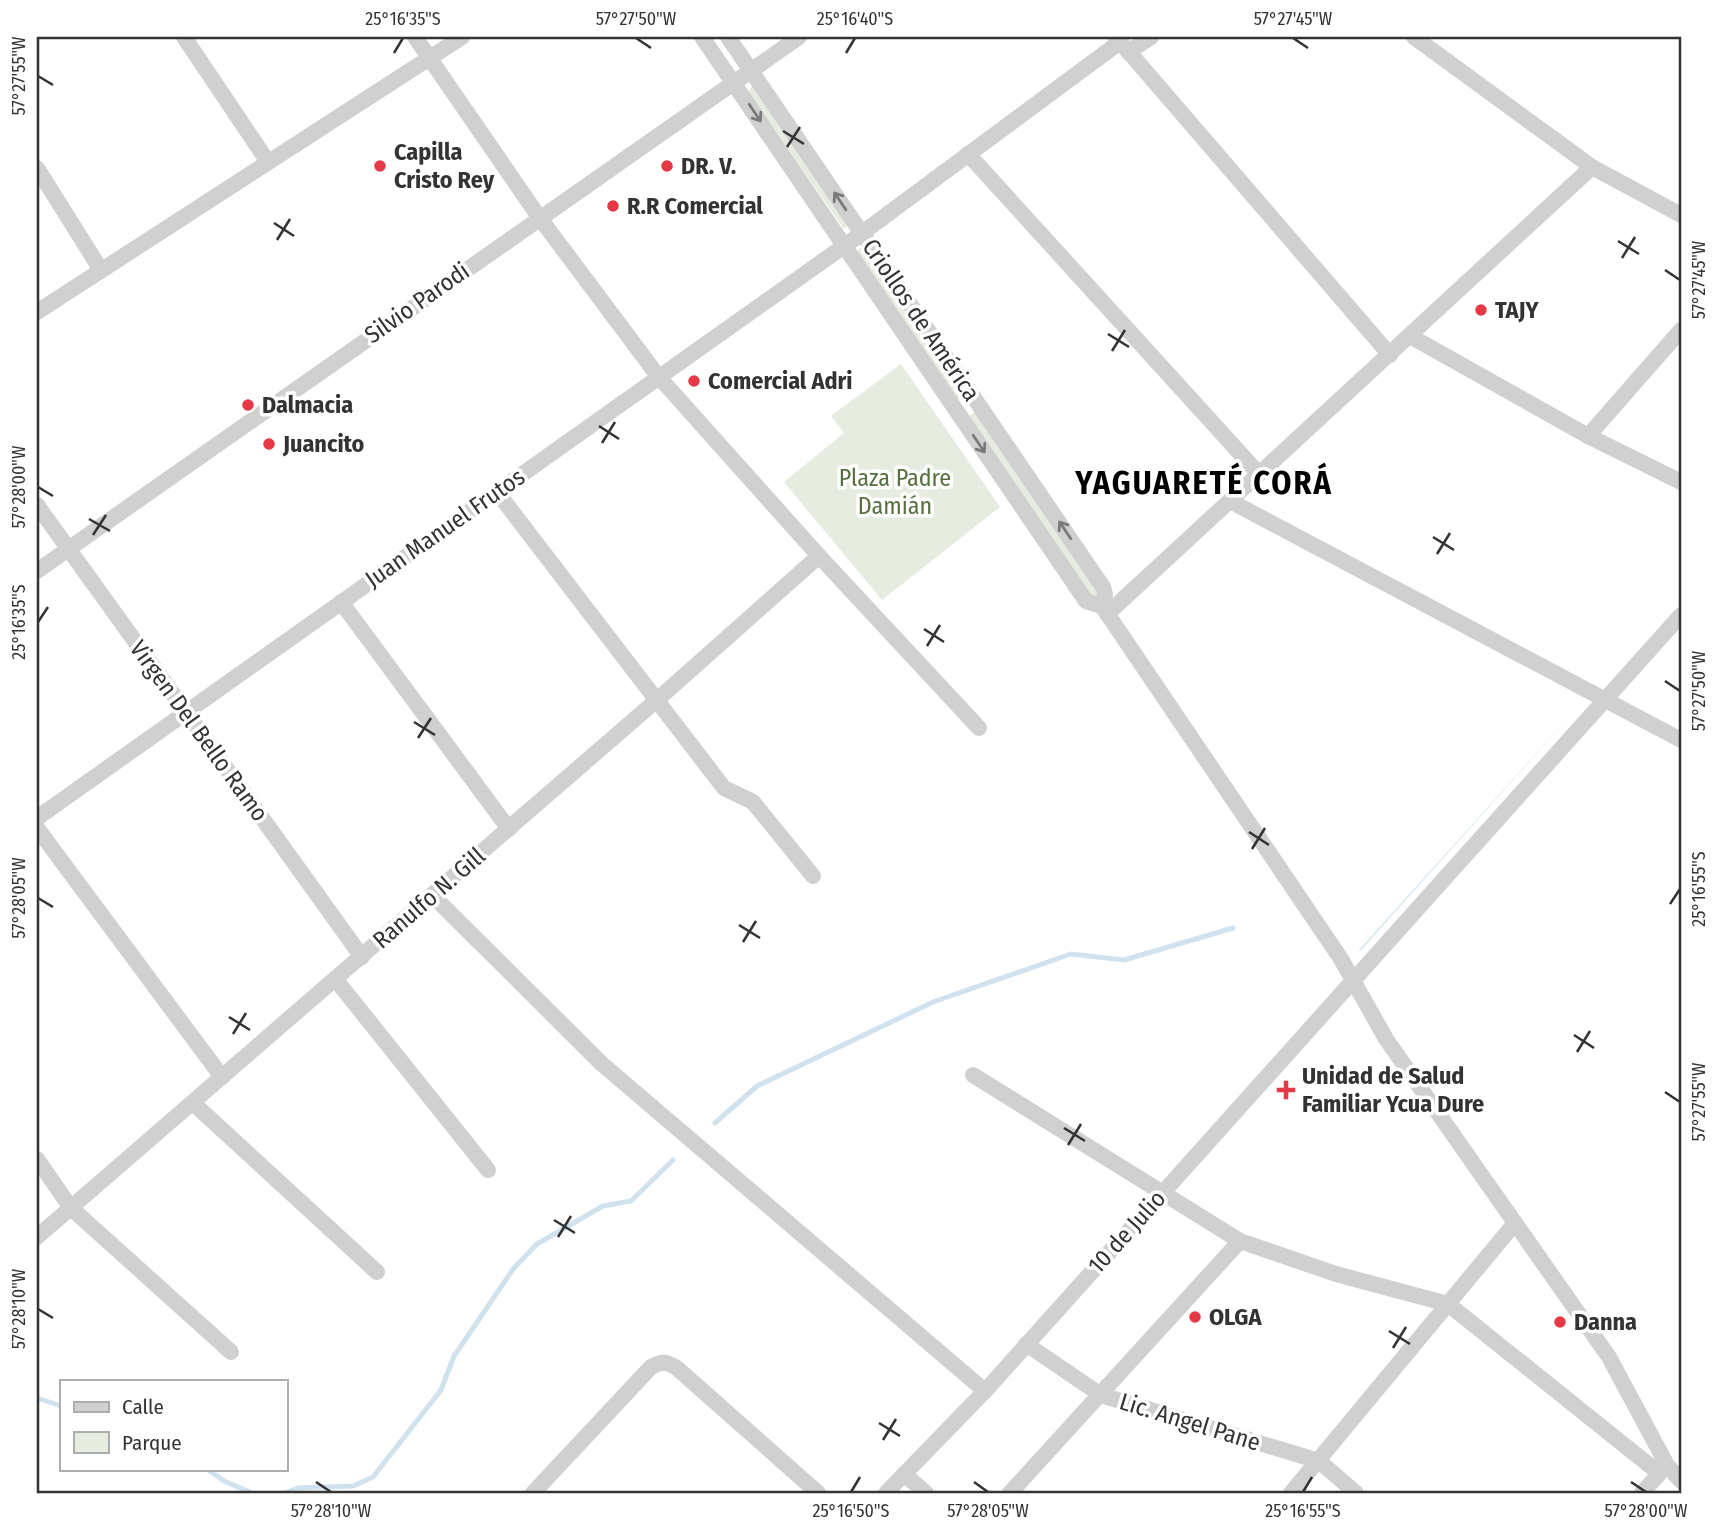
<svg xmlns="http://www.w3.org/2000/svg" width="1718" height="1530" viewBox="0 0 1718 1530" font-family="'Fira Sans Condensed',sans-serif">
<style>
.green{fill:#e6ecdf}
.water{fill:#cfe2ee}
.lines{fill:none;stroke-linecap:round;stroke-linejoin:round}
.stream{stroke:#cfe2ee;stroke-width:5}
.street{stroke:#d0d0d0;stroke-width:16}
.oneway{stroke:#7a7a7a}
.ticks{fill:none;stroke:#333;stroke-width:2.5}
.poi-dot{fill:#e63946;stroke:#fff;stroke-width:2.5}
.labels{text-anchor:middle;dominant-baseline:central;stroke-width:7;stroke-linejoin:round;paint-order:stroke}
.poi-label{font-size:24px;font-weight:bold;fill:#333;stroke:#fff;text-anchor:start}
.street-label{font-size:24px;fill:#333;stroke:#fff}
.park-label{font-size:24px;fill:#56703f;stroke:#fff}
.district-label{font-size:32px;font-weight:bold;letter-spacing:2px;fill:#000;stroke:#fff}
.neatline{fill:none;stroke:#333;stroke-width:2.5}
.ticks-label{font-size:18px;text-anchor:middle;fill:#333}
</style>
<rect width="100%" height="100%" fill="#fff"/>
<g class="green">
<polygon points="753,85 848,225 844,229 748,92"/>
<polygon points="861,247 963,395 962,398 957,399 857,252"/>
<polygon points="901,364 1000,507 882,600 784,482 844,433 831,416"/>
<polygon points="975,412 1097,590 1096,595 1091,597 969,416"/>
</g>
<polygon class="water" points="1581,704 1360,951 1359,950"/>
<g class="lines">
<g class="stream">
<polyline points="715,1123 757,1086 933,1002 1071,954 1124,960 1233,928"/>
<polyline points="37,1398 61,1406"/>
<polyline points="207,1469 224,1481 252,1493"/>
<polyline points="285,1493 298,1488 353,1486 373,1477 441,1390 454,1356 514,1268 537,1244 603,1206 631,1201 673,1160"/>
</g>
<g class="street">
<polyline points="184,37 268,162"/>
<polyline points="415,37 539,217 658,376 819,556 979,728"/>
<polyline points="702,37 1086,601 1102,606"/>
<polyline points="728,37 1103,587 1105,594 1102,606"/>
<polyline points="1116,37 1390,355"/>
<polyline points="1414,37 1592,167 1681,215"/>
<polyline points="1128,52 1151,37"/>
<polyline points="968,154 1259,474"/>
<polyline points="37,168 101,270"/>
<polyline points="37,312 462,37"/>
<polyline points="1410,336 1588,436 1681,482"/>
<polyline points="1588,436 1681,330"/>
<polyline points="497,492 724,788 753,802 813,876"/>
<polyline points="1230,501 1681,740"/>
<polyline points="37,505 362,957"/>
<polyline points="37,571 799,37"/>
<polyline points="341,602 509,829"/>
<polyline points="1102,606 1341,959 1386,1039 1609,1357 1667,1465 1681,1481"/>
<polyline points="1107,614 1592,167"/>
<polyline points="37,818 854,239 1120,42"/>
<polyline points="37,828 222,1077"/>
<polyline points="433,896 602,1064 985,1391"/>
<polyline points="336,980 488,1170"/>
<polyline points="973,1075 1240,1241 1336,1274 1448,1304 1659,1473"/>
<polyline points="193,1103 377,1272"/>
<polyline points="37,1159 71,1208 231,1352"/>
<polyline points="37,1237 658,699 819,556"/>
<polyline points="1026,1344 1101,1395 1319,1461 1356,1493"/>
<polyline points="904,1474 926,1493"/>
<path d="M533,1493L651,1367C662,1361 667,1361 678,1369L818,1493"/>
<polyline points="886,1493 985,1391 1681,615"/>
<polyline points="1010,1493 1240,1241"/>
<polyline points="1291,1493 1515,1223"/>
<polyline points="1642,1493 1666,1466"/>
</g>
</g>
<defs><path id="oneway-shaft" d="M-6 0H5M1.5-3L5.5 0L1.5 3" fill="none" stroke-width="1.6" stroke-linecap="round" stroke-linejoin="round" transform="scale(1.75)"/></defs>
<g class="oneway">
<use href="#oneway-shaft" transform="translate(755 113) rotate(56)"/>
<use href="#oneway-shaft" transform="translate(840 201) rotate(-124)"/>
<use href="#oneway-shaft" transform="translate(979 444) rotate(56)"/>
<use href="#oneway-shaft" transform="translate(1065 530) rotate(-124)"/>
</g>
<path class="ticks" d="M636,38L651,48M1293,38L1308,48M394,53L403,38M846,53L855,38M38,76L53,85M783,131L804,144M787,147L800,127M274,223L294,236M277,240L290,219M1618,241L1639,254M1622,258L1635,237M1665,270L1680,280M1108,334L1129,347M1112,351L1125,330M599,426L619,439M602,443L615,422M38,487L53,496M89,519L110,531M93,535L106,515M1433,537L1454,550M1437,554L1450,533M38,622L48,607M924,629L944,642M927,646L940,625M1665,681L1680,691M414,722L435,735M418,738L431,718M1249,832L1269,845M1252,849L1265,828M38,898L53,907M1670,904L1680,889M739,925L760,938M743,942L756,921M229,1017L250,1030M233,1034L246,1013M1574,1035L1594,1048M1577,1052L1590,1031M1665,1092L1680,1102M1064,1128L1085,1141M1068,1145L1081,1124M554,1220L575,1233M558,1237L571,1216M38,1309L53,1318M1389,1331L1410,1344M1393,1348L1406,1327M879,1423L900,1436M883,1440L896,1419M316,1482L331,1492M974,1482L988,1492M1631,1482L1646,1492M851,1492L860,1477M1303,1492L1312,1477"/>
<g class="poi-dot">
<circle cx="380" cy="166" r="7"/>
<circle cx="667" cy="166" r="7"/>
<circle cx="613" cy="206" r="7"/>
<circle cx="1481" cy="310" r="7"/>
<circle cx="694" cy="381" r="7"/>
<circle cx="248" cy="405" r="7"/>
<circle cx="269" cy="444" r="7"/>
<path d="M1282.5 1079.5h7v7h7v7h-7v7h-7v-7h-7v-7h7z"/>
<circle cx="1195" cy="1317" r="7"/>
<circle cx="1560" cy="1322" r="7"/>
</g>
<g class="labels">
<g class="poi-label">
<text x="394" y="152">Capilla<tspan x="394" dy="28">Cristo Rey</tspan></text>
<text x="681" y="166">DR. V.</text>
<text x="627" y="206">R.R Comercial</text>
<text x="1495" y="310">TAJY</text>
<text x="708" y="381">Comercial Adri</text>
<text x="262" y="405">Dalmacia</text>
<text x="283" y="444">Juancito</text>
<text x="1302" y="1076">Unidad de Salud<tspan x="1302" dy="28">Familiar Ycua Dure</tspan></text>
<text x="1209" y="1317">OLGA</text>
<text x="1574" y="1322">Danna</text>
</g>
<g class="street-label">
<text transform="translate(417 303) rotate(-35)">Silvio Parodi</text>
<text transform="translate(921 320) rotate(56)">Criollos de América</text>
<text transform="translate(445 528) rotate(-35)">Juan Manuel Frutos</text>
<text transform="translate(199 731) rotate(54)">Virgen Del Bello Ramo</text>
<text transform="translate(429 898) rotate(-41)">Ranulfo N. Gill</text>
<text transform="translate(1127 1232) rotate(-48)">10 de Julio</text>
<text transform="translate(1190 1422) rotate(17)">Lic. Angel Pane</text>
</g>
<g class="park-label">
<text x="895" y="478">Plaza Padre<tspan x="895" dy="28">Damián</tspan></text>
</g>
<g class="district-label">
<text x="1204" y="483">YAGUARETÉ CORÁ</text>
</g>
</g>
<rect width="1718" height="1530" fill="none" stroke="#ffffff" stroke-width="77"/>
<rect x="60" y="1380" width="228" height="91" fill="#ffffff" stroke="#adadad" stroke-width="2"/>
<rect x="74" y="1402" width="35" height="10" fill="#d0d0d0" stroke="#adadad" stroke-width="2"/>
<text x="122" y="1414" font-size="21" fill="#333333">Calle</text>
<rect x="74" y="1432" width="35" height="21" fill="#e6ecdf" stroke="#adadad" stroke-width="2"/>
<text x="122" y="1450" font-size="21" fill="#333333">Parque</text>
<rect x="38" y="38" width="1642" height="1454" class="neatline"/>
<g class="ticks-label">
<text x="403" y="25">25°16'35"S</text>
<text x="636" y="25">57°27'50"W</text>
<text x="855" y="25">25°16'40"S</text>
<text x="1293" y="25">57°27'45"W</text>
<text transform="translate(19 76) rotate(-90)" y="6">57°27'55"W</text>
<text transform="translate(1699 280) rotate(-90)" y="6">57°27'45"W</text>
<text transform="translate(19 487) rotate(-90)" y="6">57°28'00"W</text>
<text transform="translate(19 622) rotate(-90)" y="6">25°16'35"S</text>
<text transform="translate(1699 691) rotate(-90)" y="6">57°27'50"W</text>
<text transform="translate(1699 889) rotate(-90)" y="6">25°16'55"S</text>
<text transform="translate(19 898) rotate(-90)" y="6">57°28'05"W</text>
<text transform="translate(1699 1102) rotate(-90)" y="6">57°27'55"W</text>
<text transform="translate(19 1309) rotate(-90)" y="6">57°28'10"W</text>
<text x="331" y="1517">57°28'10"W</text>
<text x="851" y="1517">25°16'50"S</text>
<text x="988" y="1517">57°28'05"W</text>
<text x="1303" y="1517">25°16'55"S</text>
<text x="1646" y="1517">57°28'00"W</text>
</g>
</svg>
